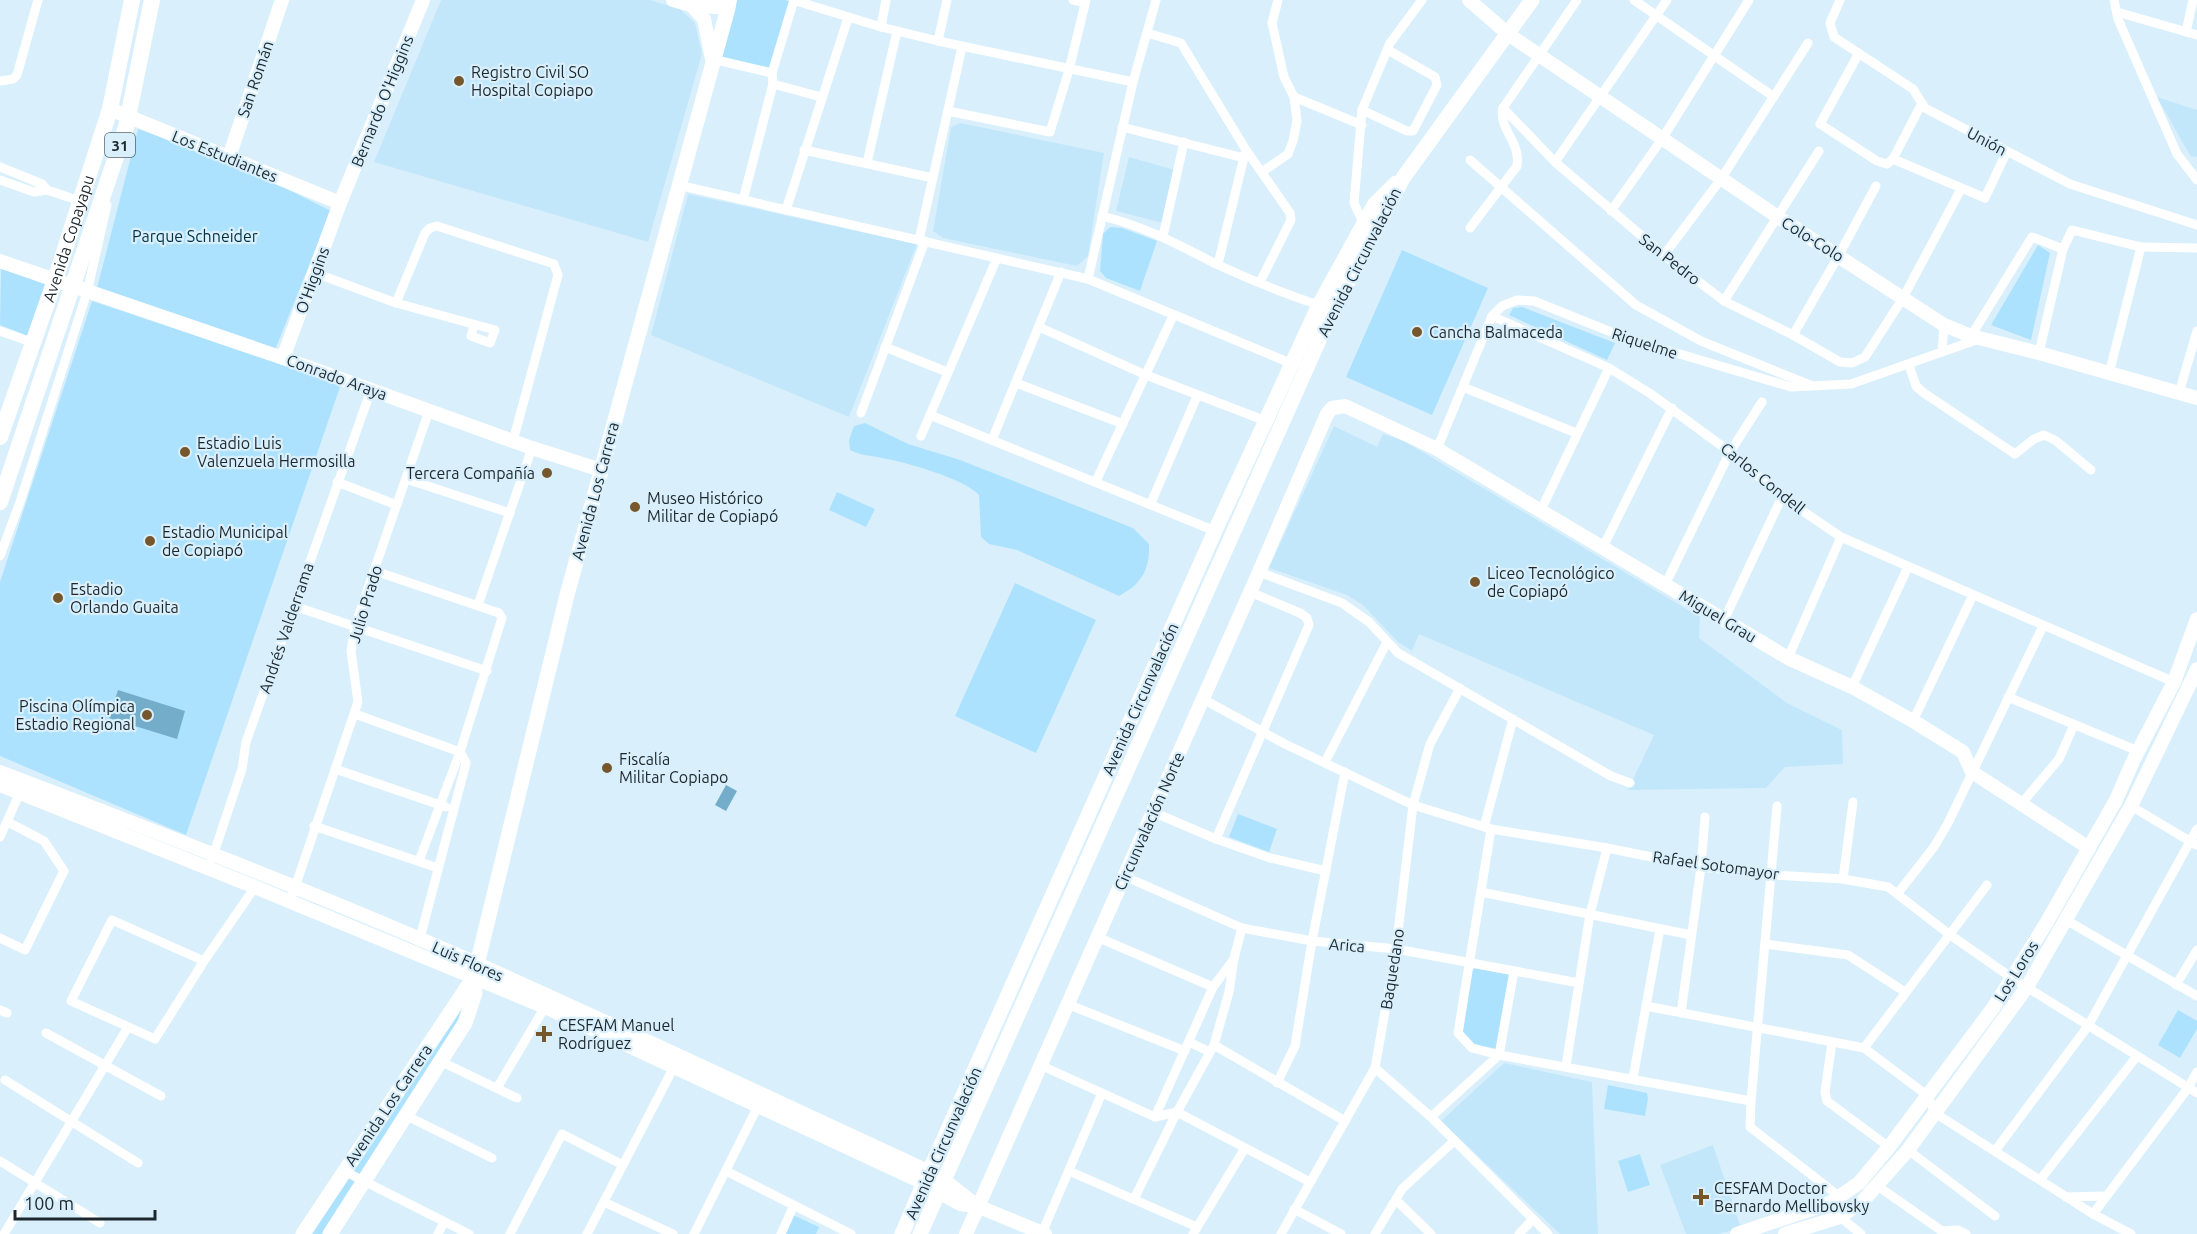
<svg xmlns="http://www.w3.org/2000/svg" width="2197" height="1234" viewBox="0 0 2197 1234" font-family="Ubuntu,sans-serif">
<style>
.built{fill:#c2e7fb}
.green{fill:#ade2ff}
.water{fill:#73adca}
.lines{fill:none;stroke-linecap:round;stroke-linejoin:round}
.street{stroke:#fff;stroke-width:9}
.secondary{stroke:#fff;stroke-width:14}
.primary{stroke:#fff;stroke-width:15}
.highway{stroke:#fff;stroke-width:16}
.poi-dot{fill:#76572c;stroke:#d9f0fc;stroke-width:2}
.labels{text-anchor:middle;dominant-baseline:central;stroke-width:4.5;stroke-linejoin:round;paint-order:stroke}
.shield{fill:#d9f0fc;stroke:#55646c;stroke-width:1.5}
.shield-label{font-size:15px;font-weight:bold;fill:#1d282e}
.poi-label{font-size:16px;fill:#1d282e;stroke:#d9f0fc;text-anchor:start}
.street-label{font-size:16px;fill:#1d282e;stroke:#d9f0fc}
.park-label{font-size:16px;fill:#003145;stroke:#d9f0fc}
</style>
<rect width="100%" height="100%" fill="#d9f0fc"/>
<g class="built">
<polygon points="441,0 650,0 680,9 695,23 702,54 648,242 374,162"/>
<polygon points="2157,97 2197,110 2197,157 2191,156 2187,150"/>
<polygon points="960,123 1104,153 1088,256 1077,266 943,238 933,231 951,127"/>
<polygon points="1129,157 1175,170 1163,223 1116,211"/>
<polygon points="688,194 917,244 849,417 651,335"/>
<polygon points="1334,426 1377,447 1383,434 1404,441 1700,617 1699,638 1787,703 1842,730 1843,764 1785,767 1766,788 1628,790 1654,735 1419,634 1412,651 1398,642 1363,605 1347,595 1269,568"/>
<polygon points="1504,1063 1592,1082 1598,1234 1560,1234 1441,1121"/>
<polygon points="1713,1145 1741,1228 1719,1234 1686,1234 1660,1165"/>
</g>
<g class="green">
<polygon points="737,0 785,0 792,2 771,69 720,57"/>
<polygon points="138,129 235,163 331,211 275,350 97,288"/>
<polygon points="1110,227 1122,228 1157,241 1140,291 1106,278 1100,271 1103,234"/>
<polygon points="2038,245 2050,253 2031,340 1991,325"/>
<polygon points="1402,250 1488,288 1432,415 1346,377"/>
<polygon points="1,268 47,285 28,336 0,325"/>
<polygon points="92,301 341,384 186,835 0,756 0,582"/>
<polygon points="1522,307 1615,343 1607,360 1509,315 1513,308"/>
<path d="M865,423L908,444L960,460L1133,528L1149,544C1150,569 1142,584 1119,596L1017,550L989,544L981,537L979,495C963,478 905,462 882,458C869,455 862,456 850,450L849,440L854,426Z"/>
<polygon points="837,492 875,509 866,527 829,510"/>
<polygon points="1015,583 1096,620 1036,753 955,716"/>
<polygon points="1238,814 1277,829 1269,852 1229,837"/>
<polygon points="1475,968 1511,975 1498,1049 1473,1044 1463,1032 1472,971"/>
<polygon points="472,985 463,1022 327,1234 306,1234"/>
<polygon points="2178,1010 2197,1021 2197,1029 2180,1058 2158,1045"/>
<polygon points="1608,1085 1647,1093 1648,1098 1645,1116 1604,1109"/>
<polygon points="1640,1154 1650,1185 1628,1192 1618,1161"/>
<polygon points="793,1215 819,1227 816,1234 785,1234"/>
</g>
<g class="water">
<polygon points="118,690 185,711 177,739 109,718"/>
<polygon points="726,785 737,791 726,811 715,805"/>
</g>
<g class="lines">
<g class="street">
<polyline points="793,0 881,27 938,41 1133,82"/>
<polyline points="1073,0 1085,3"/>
<polyline points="1634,0 1774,97"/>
<polyline points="1840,0 1830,23 1834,37 1913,89 1925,108 2070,184 2197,225"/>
<polyline points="2114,0 2118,19 2177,154 2197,180"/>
<polyline points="2117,12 2197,35"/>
<polyline points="881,27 886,0"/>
<polyline points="2186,32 2193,0"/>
<polyline points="1147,33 1181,43 1246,150 1290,213 1291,220 1260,282"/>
<polyline points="938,41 947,0"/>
<polyline points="1859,53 1820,124 1877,161 1887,164 1893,159 1922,103"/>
<polyline points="712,59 772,73"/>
<polyline points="0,81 13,79 17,75 38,0"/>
<polyline points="773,84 821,97"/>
<polyline points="1294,97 1362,125"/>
<polyline points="1503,108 1555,162 1664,255 1724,301 1793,335 1840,362 1852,363 1865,357 1903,298 1961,189"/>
<polyline points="1362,110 1407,131 1413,131 1437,85 1435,77 1388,50"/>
<polyline points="948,111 1050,132 1069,70 1086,0"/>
<polyline points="1122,127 1244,158"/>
<polyline points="804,150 933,178"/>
<polyline points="1893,159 1985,198 2007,151"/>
<polyline points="1470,160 1636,305 1701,341 1810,385"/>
<polyline points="1555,162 1667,0"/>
<polyline points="867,163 897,31"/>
<polyline points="0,167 42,184 47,190 80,201"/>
<polyline points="1262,172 1288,154 1293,141 1297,121 1294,97 1284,77 1272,23 1278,0"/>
<polyline points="0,180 34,192 47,190"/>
<polyline points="678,185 1088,279 1295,365"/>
<polyline points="743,200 773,84 772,73 794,0"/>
<polyline points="786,210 848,18"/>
<polyline points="1611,211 1662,139 1749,0"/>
<path d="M1102,216C1146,227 1177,244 1216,264C1249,279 1284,294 1319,305"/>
<polyline points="1363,222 1354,203 1362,110 1390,43 1422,0"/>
<path d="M1470,228L1517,166C1521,141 1498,129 1503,108L1577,0"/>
<polyline points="1163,236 1184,142"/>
<polyline points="919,240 962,47"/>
<polyline points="1664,255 1721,179 1808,43"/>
<polyline points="1218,264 1245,153"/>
<polyline points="315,273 396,303 495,330 490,343 471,336 474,326"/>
<polyline points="1088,279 1133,82 1156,0"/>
<polyline points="1724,301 1819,151"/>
<polyline points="396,303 425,233 430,228 437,226 554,264 558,275 513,441"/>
<polyline points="1492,316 1609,368 1651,394 1730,452 1782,497 1841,537 2174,682"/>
<polyline points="1039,327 1146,375 1266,421"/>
<polyline points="0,331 34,343"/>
<polyline points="1793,335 1839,255 1876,186"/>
<polyline points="1971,336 2032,237 2063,249"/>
<polyline points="885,347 947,372"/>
<polyline points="1942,352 1944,325"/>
<polyline points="2039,353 2063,249 2072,230 2141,247 2197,248"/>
<polyline points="1909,365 1916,386 1924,393 2015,454 2034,439 2044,435 2055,440 2091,470"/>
<polyline points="2109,374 2141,247"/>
<polyline points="1016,383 1123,424"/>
<polyline points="1463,387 1576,433"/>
<polyline points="2179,393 2197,331"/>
<polyline points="861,413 925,241"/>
<polyline points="930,415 1215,531"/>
<polyline points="921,436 997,258"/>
<polyline points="992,440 1061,272"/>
<polyline points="1437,449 1492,316 1502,306 1517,300 1534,301 1626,338 1791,387 1851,384 1979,339"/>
<polyline points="406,479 510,513"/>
<polyline points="1096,481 1173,316"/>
<polyline points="337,482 397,505"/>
<polyline points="1151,503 1197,396"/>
<polyline points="1541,510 1609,368"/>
<polyline points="1603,547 1672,408"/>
<polyline points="0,556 20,502 87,292 107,205"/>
<polyline points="375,571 499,613 502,618 460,752 419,861"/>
<polyline points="1259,572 1342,603 1369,622 1398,653 1611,776 1630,783"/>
<polyline points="1665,585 1730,452 1762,402"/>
<polyline points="478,605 532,448"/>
<polyline points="294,606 487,671"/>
<polyline points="1724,620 1782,497"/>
<polyline points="1788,658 1841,537"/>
<polyline points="1852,687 1908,567"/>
<polyline points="2008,697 2138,751"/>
<polyline points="1203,699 1285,744 1413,805 1491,829 1607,848 1701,867 1772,875 1843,879 1888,887 1949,934 2012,978 2197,1093"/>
<polyline points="355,714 460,752 466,763 419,942"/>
<polyline points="1913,721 1973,595"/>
<polyline points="1325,762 1387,642"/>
<polyline points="335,769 446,807"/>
<polyline points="2022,803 2059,759 2074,725"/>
<polyline points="2131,806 2196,845"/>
<polyline points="1153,812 1216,839 1270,858 1326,871"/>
<polyline points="314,826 438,868"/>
<polyline points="1484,827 1513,719"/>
<polyline points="1491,829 1458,1033 1472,1048 1499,1055 1751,1101 1750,1127 1840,1197"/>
<polyline points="0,837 21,790"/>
<polyline points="1216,839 1309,625 1307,618 1300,613 1250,592"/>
<polyline points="212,859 242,769 246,742 371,390"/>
<polyline points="1124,876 1242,928 1312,941 1396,949 1579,983"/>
<polyline points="1843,879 1853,802"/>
<polyline points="1481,892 1691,935"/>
<polyline points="1898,893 1934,847 1948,823 2043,626"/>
<polyline points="290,902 358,702 351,651 355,626 429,411"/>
<polyline points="2066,920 2197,996"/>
<polyline points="1097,937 1213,987"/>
<polyline points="0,938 25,950 64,871 44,841 8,822"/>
<polyline points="1765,944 1848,955 1905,992"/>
<polyline points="204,961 112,920 71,1001 155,1039 204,961 255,887"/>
<polyline points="2176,985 2197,950"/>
<polyline points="1067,1004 1185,1051"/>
<polyline points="1646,1006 1864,1048 1928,1096 1935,1113 2093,1214 2131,1234"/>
<polyline points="0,1010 7,1013"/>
<polyline points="1681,1013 1701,867 1705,817"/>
<polyline points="46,1033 161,1096"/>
<polyline points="1189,1042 1210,1052"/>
<polyline points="1832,1042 1825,1092 1827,1101 1889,1147"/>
<polyline points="1214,1045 1345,1121"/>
<polyline points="1864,1048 1987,885"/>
<polyline points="440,1061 517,1098"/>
<polyline points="1040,1065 1155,1117"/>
<polyline points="1566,1066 1590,914 1607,848"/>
<polyline points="1375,1068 1431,1117 1548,1234"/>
<polyline points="1633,1078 1660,929"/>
<polyline points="5,1080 138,1163"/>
<polyline points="1277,1083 1295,1046 1312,941 1345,772"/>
<polyline points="497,1088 545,1007"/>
<polyline points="1751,1101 1777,806"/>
<polyline points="407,1116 492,1158"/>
<polyline points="1155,1117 1213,987 1234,959"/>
<polyline points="1155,1117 1177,1112 1310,1182"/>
<polyline points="1431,1117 1499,1055 1514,971"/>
<polyline points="1908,1150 1995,1216"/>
<polyline points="1995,1151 2088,1026 2197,829"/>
<polyline points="0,1161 100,1223"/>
<polyline points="344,1171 469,1234"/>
<polyline points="726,1171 851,1234"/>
<polyline points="1069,1171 1197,1227"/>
<polyline points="2040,1180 2137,1056"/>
<polyline points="1876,1185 1942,1231 1958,1230 1966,1234"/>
<polyline points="2066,1197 2106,1196"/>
<polyline points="1134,1199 1177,1112 1214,1045 1229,992 1234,958 1242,928"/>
<polyline points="1396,1200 1431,1234"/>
<polyline points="604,1202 673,1234"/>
<polyline points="1294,1209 1341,1234"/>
<polyline points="2093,1214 2188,1088 2197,1072"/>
<polyline points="1840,1217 1861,1234"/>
<polyline points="1042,1233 1102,1093"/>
<polyline points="4,1234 128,1027"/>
<polyline points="438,1234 444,1222"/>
<polyline points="510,1234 562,1134 623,1165"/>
<polyline points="587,1234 676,1063"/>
<polyline points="694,1234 760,1102"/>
<polyline points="781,1234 794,1205"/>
<polyline points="1193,1234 1245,1148"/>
<polyline points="1281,1234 1375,1068 1396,949 1413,805 1430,744 1460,688"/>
<polyline points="1375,1234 1402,1189 1454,1141"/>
<polyline points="1519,1234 1532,1220"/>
</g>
<g class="secondary">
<polyline points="673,0 691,5 728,8 730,0"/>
<polyline points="1469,0 1508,34 1778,217 1944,325 1971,336 2039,353 2197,398"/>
<polyline points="691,5 704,19 712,59"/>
<polyline points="110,109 340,203"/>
<polyline points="229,157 282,0"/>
<polyline points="0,261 283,358 532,448 601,470"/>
<polyline points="283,358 340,203 423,0"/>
<path d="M0,772C155,831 310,891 462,957C615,1025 767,1097 919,1167L944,1180L977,1206"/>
<polyline points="0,785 255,887 545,1007 915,1179 960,1204 977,1206 1045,1234"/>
<polyline points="966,1234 1259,572 1327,414 1332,408 1345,406 1437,449 1788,658 1852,687 1913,721 1963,752 1972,772 2089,848"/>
<polyline points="1737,1234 1830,1203 1859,1183 1889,1147 1993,1008 2012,978 2047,922 2116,800 2134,759 2174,682 2197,619"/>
<polyline points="1785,1234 1840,1217 1862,1202 1908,1150 2027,987 2131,806 2197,669"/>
</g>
<g class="primary">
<polyline points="303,1234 474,977"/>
<polyline points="330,1234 465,1023 475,993 474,977 567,595 728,8 728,0"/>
<path d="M902,1234C914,1207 924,1180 937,1154L1215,531L1319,305L1374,205L1396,183"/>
<polyline points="920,1234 1329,318 1403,178 1532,0"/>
</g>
<g class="highway">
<path id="s1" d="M0,437L55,280L110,109L132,0"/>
<polyline points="0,502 126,127 152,0"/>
</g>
</g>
<g class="poi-dot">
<circle cx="459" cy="81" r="6"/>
<circle cx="1417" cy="332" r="6"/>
<circle cx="185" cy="452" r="6"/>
<circle cx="547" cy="473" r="6"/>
<circle cx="635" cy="507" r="6"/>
<circle cx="150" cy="541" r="6"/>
<circle cx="1475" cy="582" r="6"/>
<circle cx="58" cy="598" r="6"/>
<circle cx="147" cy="715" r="6"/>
<circle cx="607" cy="768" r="6"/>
<path d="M541 1025h6v6h6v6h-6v6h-6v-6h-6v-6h6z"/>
<path d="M1698 1188h6v6h6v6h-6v6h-6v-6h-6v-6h6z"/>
</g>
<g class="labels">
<rect class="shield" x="105" y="133" width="30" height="24" rx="4.5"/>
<g class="shield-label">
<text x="120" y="145">31</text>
</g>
<g class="poi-label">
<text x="471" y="72">Registro Civil SO<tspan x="471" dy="18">Hospital Copiapo</tspan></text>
<text x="1429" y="332">Cancha Balmaceda</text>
<text x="197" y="443">Estadio Luis<tspan x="197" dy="18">Valenzuela Hermosilla</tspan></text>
<text x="535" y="473" text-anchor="end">Tercera Compañía</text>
<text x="647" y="498">Museo Histórico<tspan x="647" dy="18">Militar de Copiapó</tspan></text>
<text x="162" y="532">Estadio Municipal<tspan x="162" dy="18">de Copiapó</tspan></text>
<text x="1487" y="573">Liceo Tecnológico<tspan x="1487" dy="18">de Copiapó</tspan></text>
<text x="70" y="589">Estadio<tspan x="70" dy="18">Orlando Guaita</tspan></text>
<text x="135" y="706" text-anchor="end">Piscina Olímpica<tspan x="135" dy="18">Estadio Regional</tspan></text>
<text x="619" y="759">Fiscalía<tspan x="619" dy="18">Militar Copiapo</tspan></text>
<text x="558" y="1025">CESFAM Manuel<tspan x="558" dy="18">Rodríguez</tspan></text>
<text x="1714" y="1188">CESFAM Doctor<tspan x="1714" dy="18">Bernardo Mellibovsky</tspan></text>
</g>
<g class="street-label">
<text transform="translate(255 79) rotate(-71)">San Román</text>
<text transform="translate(382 101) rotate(-68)">Bernardo O'Higgins</text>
<text transform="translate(1987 141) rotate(28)">Unión</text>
<text transform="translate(225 156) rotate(22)">Los Estudiantes</text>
<text stroke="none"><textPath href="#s1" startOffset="210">Avenida Copayapu</textPath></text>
<text transform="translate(1813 239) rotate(32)">Colo-Colo</text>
<text transform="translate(1670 259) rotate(38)">San Pedro</text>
<text transform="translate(1359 262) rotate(-63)">Avenida Circunvalación</text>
<text transform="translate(312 280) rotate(-70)">O'Higgins</text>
<text transform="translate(1645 343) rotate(18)">Riquelme</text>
<text transform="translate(337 377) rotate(20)">Conrado Araya</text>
<text transform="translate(1763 478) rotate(39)">Carlos Condell</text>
<text transform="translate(595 491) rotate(-75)">Avenida Los Carrera</text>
<text transform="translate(365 604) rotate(-73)">Julio Prado</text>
<text transform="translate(1718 616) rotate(31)">Miguel Grau</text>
<text transform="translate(286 628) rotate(-71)">Andrés Valderrama</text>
<text transform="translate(1140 699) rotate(-66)">Avenida Circunvalación</text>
<text transform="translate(1149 821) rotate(-66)">Circunvalación Norte</text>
<text transform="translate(1716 865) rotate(8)">Rafael Sotomayor</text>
<text transform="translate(1347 945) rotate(5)">Arica</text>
<text transform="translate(468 961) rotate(24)">Luis Flores</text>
<text transform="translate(1392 969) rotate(-81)">Baquedano</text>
<text transform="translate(2016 971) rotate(-58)">Los Loros</text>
<text transform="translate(388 1105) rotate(-56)">Avenida Los Carrera</text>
<text transform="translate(943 1143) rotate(-66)">Avenida Circunvalación</text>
</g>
<g class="park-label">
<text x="195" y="236">Parque Schneider</text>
</g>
</g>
<path d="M15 1210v9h140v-9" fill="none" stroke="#1d282e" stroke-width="3"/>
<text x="24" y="1210" font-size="18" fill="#1d282e" stroke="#d9f0fc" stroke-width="4.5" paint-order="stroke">100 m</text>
</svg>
